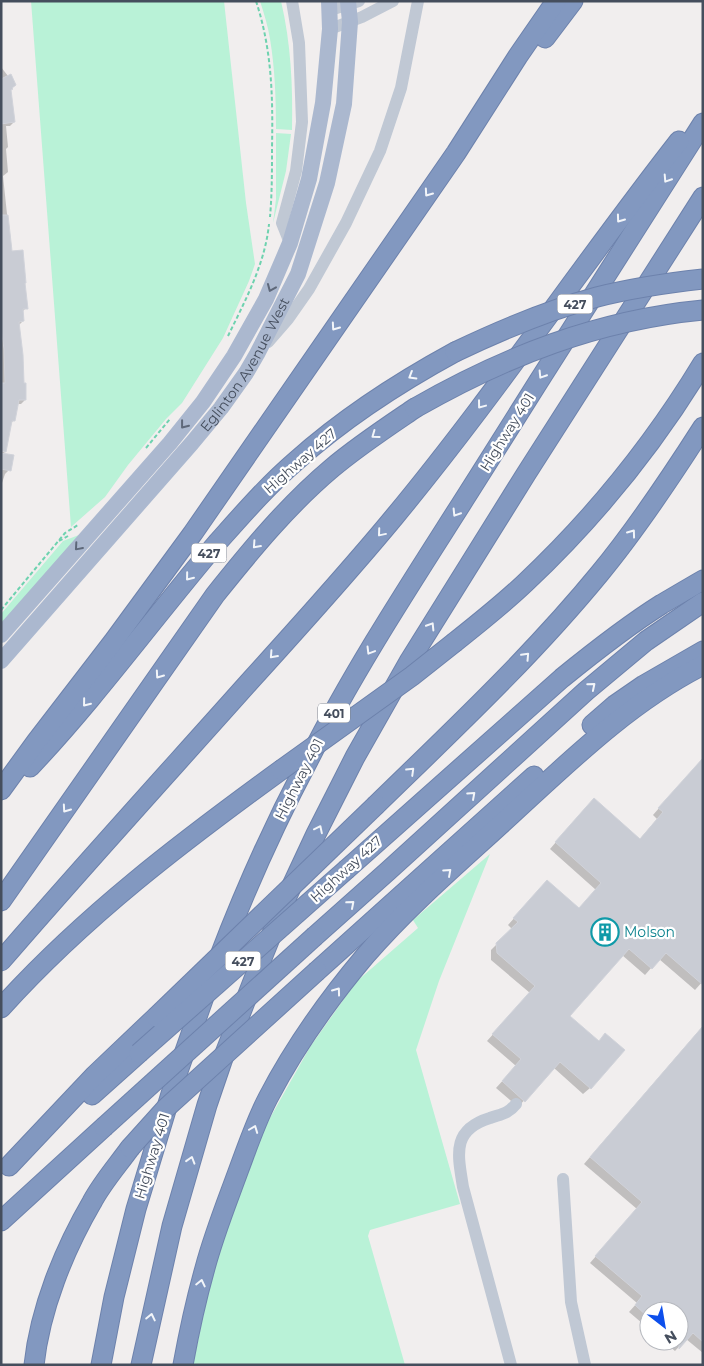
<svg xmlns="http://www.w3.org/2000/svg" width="704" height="1366" viewBox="0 0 704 1366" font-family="Montserrat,sans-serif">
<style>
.green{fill:#b9f2d7}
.shadow{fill:#0003}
.building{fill:#c9ccd4;stroke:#d1d3da}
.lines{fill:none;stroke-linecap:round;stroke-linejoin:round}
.highway-casing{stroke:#6d82ac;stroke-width:21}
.path{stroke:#6ed2af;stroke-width:2;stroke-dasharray:4 2.5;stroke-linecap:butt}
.minor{stroke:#c0c8d4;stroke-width:12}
.major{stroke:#abb8cf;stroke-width:16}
.highway{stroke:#8298c0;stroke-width:19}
.highway-bridge-casing{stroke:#6d82ac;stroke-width:21;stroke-linecap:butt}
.highway-bridge{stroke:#8298c0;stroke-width:19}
.oneway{stroke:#f2f5f9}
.oneway2{stroke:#5e687a}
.labels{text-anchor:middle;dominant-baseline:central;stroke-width:4.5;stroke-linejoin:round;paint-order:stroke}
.shield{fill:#fff;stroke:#7d838e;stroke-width:1}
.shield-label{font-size:12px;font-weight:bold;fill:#454e5d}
.street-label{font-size:14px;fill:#454e5d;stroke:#fff}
.culture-label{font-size:14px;fill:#0d838f;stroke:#fff;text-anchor:start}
</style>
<rect width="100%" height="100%" fill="#f1eeee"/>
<g class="green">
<polygon points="31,1 224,1 246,203 255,264 249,281 223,338 182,403 166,419 128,465 105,497 71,527"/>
<path d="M260,1H281C291,44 293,86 292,130L276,129C276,99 275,69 270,39C268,26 264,14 260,1Z"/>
<polygon points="276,133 291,134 286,171 273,223 276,199"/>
<polygon points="79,535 1,627 1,614 63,541"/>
<polygon points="490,854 439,981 416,1050 460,1204 370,1230 368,1236 405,1365 193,1365 217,1248 241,1178 270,1118 310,1047 356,982 418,928 413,920"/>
</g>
<g class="shadow">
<polygon points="1,67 15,85 10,90 14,122 10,126 6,126 8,147 6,149 8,172 3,176 11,252 23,285 26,308 22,312 23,321 19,325 25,400 21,404 17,404 14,420 10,424 4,455 9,470 5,474 1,486"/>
<polygon points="703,758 703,981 695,990 659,959 645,975 622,955 568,1016 590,1088 583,1094 554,1068 518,1107 496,1088 516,1066 487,1041 530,993 491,960 491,950 512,929 508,925 541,888 579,909 596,890 550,849 587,806 639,840 657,819 653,815"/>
<polygon points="703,1026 703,1353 686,1339 675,1351 663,1341 679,1341 679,1311 649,1311 649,1329 629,1312 637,1303 590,1263 637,1209 584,1164"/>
</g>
<g class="building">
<polygon points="11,74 16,85 12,88 13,89 11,90 15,122 1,124 1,79"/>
<polygon points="1,215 8,215 12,251 23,250 26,283 25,283 28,309 23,309 24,321 19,322 23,355 24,383 26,383 26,400 19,400 15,421 12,421 6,452 1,451 2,383 5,383 4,349 1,328"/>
<polygon points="1,453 14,455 11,471 1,469"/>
<polygon points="703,758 703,985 666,953 652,969 629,949 570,1016 599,1041 605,1033 625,1050 591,1089 560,1062 525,1102 502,1081 521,1059 492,1034 535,986 497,953 496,943 518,922 513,918 547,880 579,908 601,883 555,842 594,798 640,839 663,812 658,808"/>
<polygon points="703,1026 703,1342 693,1333 679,1349 679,1311 649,1311 649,1318 635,1305 642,1296 595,1256 642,1202 590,1157"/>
</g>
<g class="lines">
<g class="highway-casing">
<g id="highway">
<polyline points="545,38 573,1"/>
<path d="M455,642C479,623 503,604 525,583C594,518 654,444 703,363"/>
<polyline points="592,725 615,705 644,685 703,651"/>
<path d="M30,767C97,696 154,617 217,543C242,515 267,486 296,461C344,418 398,383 455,352"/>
<polyline points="1,790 36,742 113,642 193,533 456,153 518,56 556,1"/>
<path d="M376,805C453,730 532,656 600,573C638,527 671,477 703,427"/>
<path d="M347,869L562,678C594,652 627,626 662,604C676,596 689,588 703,580"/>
<path d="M1,901L215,595C251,550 288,505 332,468C358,446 387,427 415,408"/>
<polyline points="315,936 388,871 586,691 646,641 703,602"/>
<path d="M219,958C245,890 275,823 309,759C358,662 421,568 479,476C553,358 628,241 703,123"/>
<path d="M1,961C83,866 167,774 250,681C299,627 348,573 395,516C495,395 582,265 679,141"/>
<polyline points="317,971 534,776"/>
<path d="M1,1008C84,916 182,842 281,770"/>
<polyline points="92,1095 139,1053"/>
<polyline points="9,1166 95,1075 156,1017"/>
<polyline points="1,1221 104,1127"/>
<path d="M34,1365C40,1309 64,1250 92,1202C102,1183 117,1166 130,1148"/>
<polyline points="101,1365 114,1297 136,1209 177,1074 206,991"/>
<polyline points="141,1365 172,1226 207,1105 222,1061 264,953 288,894 316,834 355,757 410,660 526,474 703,197"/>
<path d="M183,1365C189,1332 196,1300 205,1268C214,1234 227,1202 239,1169C248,1145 256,1121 268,1098C294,1048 328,1000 365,956C409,905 461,861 511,815C571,760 630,702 703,665"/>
</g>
</g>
<g class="path">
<path d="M256,1C272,50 273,97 272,148C272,171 272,194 270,217"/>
<path d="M228,336C245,301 265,264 269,224"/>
<polyline points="146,448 170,419"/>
<polyline points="59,541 68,536"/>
<polyline points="1,610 65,533 78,525"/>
</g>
<g class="minor">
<polyline points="330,10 359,1"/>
<polyline points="330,29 362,17 393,1"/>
<polyline points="290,243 282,223 296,171 302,122 299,43 292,1"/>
<polyline points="268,342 288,319 309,289 346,223 380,151 401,88 418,1"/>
<polyline points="563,1179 571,1302 585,1365"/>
<path d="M511,1365L463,1187C458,1155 451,1130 490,1118C501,1114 508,1114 516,1104"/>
</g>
<g class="major">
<polyline points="1,635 170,443 203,402 234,356 266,299 290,243 309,179 323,103 330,29 329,1"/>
<path id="s1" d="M1,661L192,443L221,408L246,373L257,354L298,274L327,183L344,104L350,22L348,1"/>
</g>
<use href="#highway" class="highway"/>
<g class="highway-bridge-casing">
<g id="highway-bridge">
<path d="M455,352C501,330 548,310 597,297C632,288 667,283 703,279"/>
<path d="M415,408C506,356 598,320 703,310"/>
<polyline points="281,770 412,676 455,642"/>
<polyline points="156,1017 376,805"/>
<polyline points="139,1053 347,869"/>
<polyline points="104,1127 315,936"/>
<polyline points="130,1148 166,1108 317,971"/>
</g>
</g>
<use href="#highway-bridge" class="highway-bridge"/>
</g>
<defs><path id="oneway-chevron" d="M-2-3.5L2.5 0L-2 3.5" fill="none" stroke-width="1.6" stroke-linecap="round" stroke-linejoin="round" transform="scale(1.25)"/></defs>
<g class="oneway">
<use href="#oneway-chevron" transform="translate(667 179) rotate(123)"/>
<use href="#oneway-chevron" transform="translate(428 193) rotate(125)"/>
<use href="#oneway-chevron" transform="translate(620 219) rotate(126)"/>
<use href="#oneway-chevron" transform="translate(335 327) rotate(125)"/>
<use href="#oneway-chevron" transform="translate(542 375) rotate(122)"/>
<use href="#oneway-chevron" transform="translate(412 376) rotate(149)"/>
<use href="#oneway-chevron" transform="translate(481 405) rotate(127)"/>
<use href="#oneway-chevron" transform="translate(375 435) rotate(144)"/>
<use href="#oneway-chevron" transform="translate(456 513) rotate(122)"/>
<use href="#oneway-chevron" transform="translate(381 533) rotate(130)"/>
<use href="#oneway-chevron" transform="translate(632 533) rotate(-54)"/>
<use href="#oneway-chevron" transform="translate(256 545) rotate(132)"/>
<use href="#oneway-chevron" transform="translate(189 577) rotate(129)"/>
<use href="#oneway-chevron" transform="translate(431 626) rotate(-58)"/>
<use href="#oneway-chevron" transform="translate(370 651) rotate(121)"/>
<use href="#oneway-chevron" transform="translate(273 655) rotate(132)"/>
<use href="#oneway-chevron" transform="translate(526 656) rotate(-47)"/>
<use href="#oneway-chevron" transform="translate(159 675) rotate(125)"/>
<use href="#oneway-chevron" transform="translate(592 686) rotate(-40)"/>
<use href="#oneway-chevron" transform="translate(86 703) rotate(129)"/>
<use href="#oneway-chevron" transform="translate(411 771) rotate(-44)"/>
<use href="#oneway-chevron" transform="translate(472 795) rotate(-42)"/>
<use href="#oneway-chevron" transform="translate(66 809) rotate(125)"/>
<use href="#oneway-chevron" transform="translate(319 829) rotate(-64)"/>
<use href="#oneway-chevron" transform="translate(448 872) rotate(-42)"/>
<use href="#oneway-chevron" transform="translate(351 904) rotate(-41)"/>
<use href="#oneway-chevron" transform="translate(337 991) rotate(-54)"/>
<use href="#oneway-chevron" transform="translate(254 1129) rotate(-69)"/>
<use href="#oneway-chevron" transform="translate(191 1160) rotate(-73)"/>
<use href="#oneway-chevron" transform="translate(201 1283) rotate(-77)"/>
<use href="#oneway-chevron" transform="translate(151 1317) rotate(-78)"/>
</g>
<g class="oneway2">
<use href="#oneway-chevron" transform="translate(271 288) rotate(113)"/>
<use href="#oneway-chevron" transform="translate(184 425) rotate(128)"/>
<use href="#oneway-chevron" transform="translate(78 547) rotate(131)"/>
</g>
<defs>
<g id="building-ring" transform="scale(1.4375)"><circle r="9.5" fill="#fff" stroke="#0f9aa8" stroke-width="1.5"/><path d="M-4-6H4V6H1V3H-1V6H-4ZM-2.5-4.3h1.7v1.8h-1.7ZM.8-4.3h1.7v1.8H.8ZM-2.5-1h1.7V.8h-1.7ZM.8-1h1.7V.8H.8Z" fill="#0f9aa8"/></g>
</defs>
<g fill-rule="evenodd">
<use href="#building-ring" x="605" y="932"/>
</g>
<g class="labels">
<g class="shield">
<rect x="557.5" y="294.5" width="35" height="19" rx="4"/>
<rect x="191.5" y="543.5" width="35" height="19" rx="4"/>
<rect x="318" y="703.5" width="32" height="19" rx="4"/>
<rect x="225.5" y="951.5" width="35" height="19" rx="4"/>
</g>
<g class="shield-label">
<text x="575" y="304">427</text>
<text x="209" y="553">427</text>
<text x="334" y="713">401</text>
<text x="243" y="961">427</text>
</g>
<g class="street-label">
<text stroke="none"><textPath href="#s1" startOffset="385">Eglinton Avenue West</textPath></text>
<text transform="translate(507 432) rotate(-58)">Highway 401</text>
<text transform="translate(300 461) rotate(-41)">Highway 427</text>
<text transform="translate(299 779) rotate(-63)">Highway 401</text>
<text transform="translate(346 869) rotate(-42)">Highway 427</text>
<text transform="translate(152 1156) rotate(-73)">Highway 401</text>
</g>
<g class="culture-label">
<text x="624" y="932">Molson</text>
</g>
</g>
<rect width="704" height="1366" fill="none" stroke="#454e5d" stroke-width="5"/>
<g transform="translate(664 1326) rotate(149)"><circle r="24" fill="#ffffff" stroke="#b5b8be"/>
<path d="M0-4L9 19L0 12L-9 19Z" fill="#0d4fec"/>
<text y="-8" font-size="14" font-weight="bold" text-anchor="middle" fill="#454e5d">N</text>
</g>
</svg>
